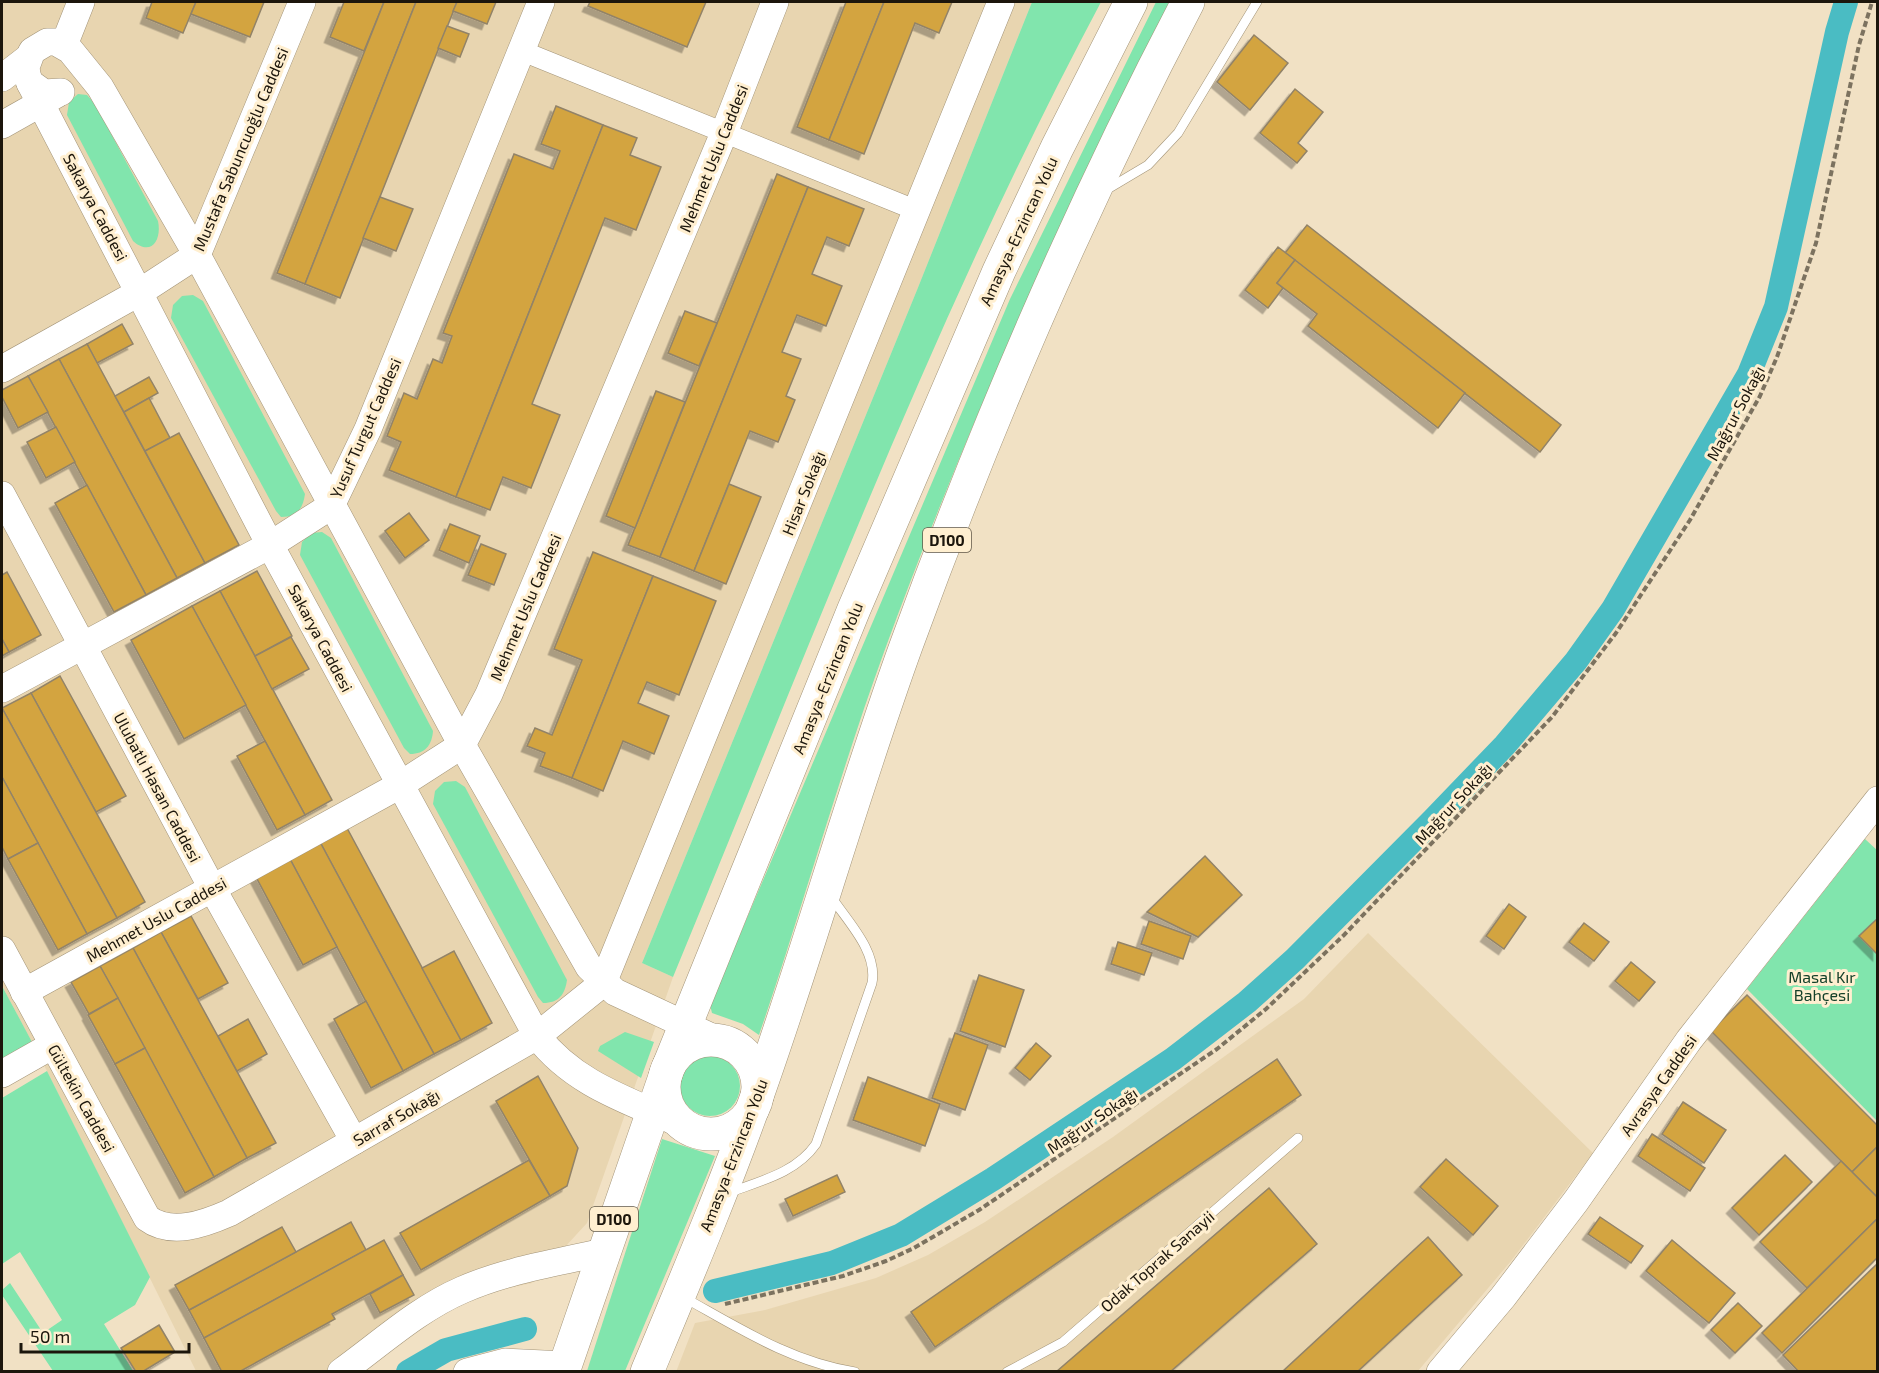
<svg xmlns="http://www.w3.org/2000/svg" width="1879" height="1373" viewBox="0 0 1879 1373" font-family="'Exo 2',sans-serif">
<style>
.built{fill:#e8d5b0}
.green{fill:#81e5ad}
.lines{fill:none;stroke-linecap:round;stroke-linejoin:round}
.canal{stroke:#4abcc3;stroke-width:24}
.building{fill:#d3a440;stroke:#928368;stroke-width:1.5;filter:url(#shadow)}
.lane-casing{stroke:#a39478;stroke-width:10}
.street-casing{stroke:#a39478;stroke-width:21}
.secondary-casing{stroke:#a39478;stroke-width:28}
.highway-casing{stroke:#a39478;stroke-width:34}
.path{stroke:#7c725f;stroke-width:4;stroke-dasharray:6 3;stroke-linecap:butt}
.lane{stroke:#fff;stroke-width:9}
.street{stroke:#fff;stroke-width:20}
.secondary{stroke:#fff;stroke-width:27}
.highway{stroke:#fff;stroke-width:33}
.labels{text-anchor:middle;dominant-baseline:central;stroke-width:6;stroke-linejoin:round;paint-order:stroke}
.shield{fill:#ffefd0;stroke:#605747;stroke-width:1.5}
.shield-label{font-size:15px;font-weight:bold;fill:#1c160c}
.street-label{font-size:16px;fill:#1c160c;stroke:#ffefd0}
.park-label{font-size:16px;fill:#144029;stroke:#ffefd0}
</style>
<defs>
<filter id="shadow"><feDropShadow dx="-5.5" dy="5.5" stdDeviation="0" flood-color="#0004"/></filter>
</defs>
<rect width="100%" height="100%" fill="#f1e1c4"/>
<g class="built">
<polygon points="2,2 1032,2 917,290 642,963 673,977 587,1223 532,1283 493,1291 443,1313 341,1371 196,1371 47,1071 2,986"/>
<polygon points="1368,933 1593,1153 1511,1261 1418,1371 676,1372 695,1323 765,1310 876,1278 928,1255 985,1222 1113,1137 1304,999"/>
</g>
<g class="green">
<path d="M1032,2H1101C934,315 809,649 673,977L642,963L917,290Z"/>
<path d="M1156,2H1171C1063,213 966,428 884,652C838,778 803,907 759,1035L743,1024L712,1013L710,1005L1010,299Z"/>
<path d="M78,94L87,95L95,104L158,221C162,240 151,257 133,241L67,115L69,102Z"/>
<path d="M193,295L203,301L305,494C303,509 297,517 281,517L276,511L171,318L173,305L182,296Z"/>
<path d="M322,532L331,538L433,731C432,745 425,754 410,754L404,748L300,555L302,542L311,533Z"/>
<path d="M456,781L465,787L567,980C565,994 559,1003 543,1003L538,997L433,804L435,791L444,782Z"/>
<polygon points="1865,839 1878,851 1877,1121 1747,989"/>
<polygon points="2,986 32,1042 2,1059"/>
<polygon points="625,1032 654,1042 641,1078 598,1051 600,1046"/>
<circle cx="710" cy="1086" r="30"/>
<polygon points="47,1071 150,1277 135,1305 104,1324 133,1371 53,1371 2,1295 2,1290 10,1283 43,1333 62,1320 20,1252 2,1264 2,1098"/>
<polygon points="662,1139 715,1156 625,1371 587,1371"/>
</g>
<g class="lines">
<g class="canal">
<polyline points="715,1291 832,1263 901,1235 993,1179 1173,1059 1247,1002 1295,959 1433,820 1505,745 1576,661 1613,609 1749,374 1776,307 1837,32 1846,2"/>
<polyline points="408,1372 446,1350 525,1329"/>
</g>
</g>
<g class="building">
<polygon points="152,2 196,2 183,33 146,18"/>
<polygon points="196,2 264,2 250,37 191,14"/>
<polygon points="344,2 384,2 364,51 330,37"/>
<polygon points="384,2 416,2 305,284 277,273"/>
<polygon points="416,2 457,2 340,298 305,284"/>
<polygon points="457,2 496,2 487,24 453,11"/>
<polygon points="590,2 706,2 687,47 588,6"/>
<polygon points="846,2 884,2 829,140 797,127"/>
<polygon points="884,2 952,2 939,33 915,23 864,154 829,140"/>
<polygon points="447,26 469,34 460,57 438,48"/>
<polygon points="1254,35 1288,63 1250,110 1217,82"/>
<polygon points="1295,89 1323,112 1298,143 1307,151 1297,163 1260,133"/>
<polygon points="556,106 603,125 456,497 389,470 401,442 387,436 404,393 417,399 433,359 442,363 452,336 443,333 514,154 553,169 560,151 541,144"/>
<polygon points="603,125 637,138 630,155 661,167 636,230 605,218 532,404 560,415 531,488 503,477 490,510 456,497"/>
<polygon points="777,174 808,187 660,557 628,545"/>
<polygon points="808,187 864,209 849,246 827,237 812,274 842,286 826,326 797,315 782,352 801,359 786,396 795,400 778,442 750,431 694,571 660,557"/>
<polygon points="380,197 413,209 396,251 363,238"/>
<polygon points="1307,225 1561,425 1540,452 1285,253"/>
<polygon points="1278,247 1295,260 1277,283 1283,288 1268,308 1245,290"/>
<polygon points="1295,260 1465,393 1438,428 1308,326 1317,314 1277,283"/>
<polygon points="685,311 717,323 699,366 668,353"/>
<polygon points="122,324 133,344 97,363 87,344"/>
<polygon points="87,344 205,563 177,578 59,359"/>
<polygon points="59,359 177,578 146,595 28,376"/>
<polygon points="28,376 48,412 18,428 2,397 2,390"/>
<polygon points="149,377 158,393 124,412 115,396"/>
<polygon points="656,391 685,402 635,528 606,516"/>
<polygon points="149,398 170,438 145,451 124,412"/>
<polygon points="56,427 75,462 46,478 27,442"/>
<polygon points="179,433 239,545 205,563 145,451"/>
<polygon points="729,484 761,497 726,584 694,571"/>
<polygon points="87,485 146,595 114,612 55,503"/>
<polygon points="409,513 429,540 405,558 385,531"/>
<polygon points="450,524 480,536 469,563 439,550"/>
<polygon points="481,544 506,554 494,585 468,575"/>
<polygon points="593,552 653,576 572,778 540,766 545,753 527,746 535,728 552,735 582,660 554,649"/>
<polygon points="257,571 292,636 255,656 220,591"/>
<polygon points="7,572 41,635 9,652 2,639 2,575"/>
<polygon points="653,576 716,601 679,695 647,682 638,703 669,716 654,754 623,741 603,791 572,778"/>
<polygon points="220,591 332,800 305,815 192,606"/>
<polygon points="192,606 246,705 184,739 131,640"/>
<polygon points="291,637 309,669 272,689 255,656"/>
<polygon points="2,639 9,652 2,656"/>
<polygon points="60,676 126,796 96,812 31,693"/>
<polygon points="31,693 145,902 117,918 2,708"/>
<polygon points="2,708 117,918 87,934 2,777"/>
<polygon points="265,741 305,815 277,830 237,756"/>
<polygon points="2,777 38,843 8,859 2,847"/>
<polygon points="347,828 461,1040 434,1054 320,842"/>
<polygon points="320,842 434,1054 403,1071 290,859"/>
<polygon points="38,843 87,934 58,950 8,859"/>
<polygon points="1205,856 1242,895 1198,937 1147,912"/>
<polygon points="290,859 337,947 303,965 256,877"/>
<polygon points="1509,904 1526,917 1504,949 1486,936"/>
<polygon points="191,916 228,983 198,999 161,932"/>
<polygon points="1878,918 1878,955 1859,936"/>
<polygon points="1149,921 1191,936 1183,959 1141,944"/>
<polygon points="1584,923 1609,942 1594,961 1569,942"/>
<polygon points="161,932 276,1143 247,1158 133,948"/>
<polygon points="1118,942 1152,953 1144,975 1111,964"/>
<polygon points="133,948 247,1158 214,1177 100,966"/>
<polygon points="454,951 492,1023 461,1040 422,968"/>
<polygon points="1631,962 1655,982 1639,1001 1615,981"/>
<polygon points="100,966 118,998 89,1014 71,982"/>
<polygon points="979,975 1024,990 1005,1047 960,1031"/>
<polygon points="1747,995 1878,1126 1878,1146 1852,1172 1711,1031"/>
<polygon points="118,998 145,1048 115,1064 88,1015"/>
<polygon points="366,1001 403,1071 371,1088 334,1019"/>
<polygon points="248,1019 267,1054 237,1071 218,1036"/>
<polygon points="955,1033 988,1045 965,1110 932,1098"/>
<polygon points="1036,1043 1051,1056 1030,1080 1015,1068"/>
<polygon points="145,1048 214,1177 185,1193 115,1064"/>
<polygon points="1277,1059 1301,1095 935,1347 911,1312"/>
<polygon points="538,1076 578,1148 567,1186 550,1196 496,1101"/>
<polygon points="868,1077 940,1104 925,1146 853,1120"/>
<polygon points="1683,1102 1726,1130 1704,1163 1662,1134"/>
<polygon points="1652,1134 1705,1168 1690,1191 1638,1156"/>
<polygon points="1878,1146 1878,1198 1852,1172"/>
<polygon points="1785,1155 1812,1182 1759,1235 1732,1208"/>
<polygon points="1446,1159 1498,1206 1473,1235 1420,1187"/>
<polygon points="529,1160 550,1196 421,1270 400,1233"/>
<polygon points="1841,1161 1878,1198 1878,1218 1807,1288 1760,1242"/>
<polygon points="837,1175 845,1192 793,1216 785,1199"/>
<polygon points="1269,1188 1317,1244 1170,1372 1056,1372"/>
<polygon points="1600,1217 1643,1246 1631,1263 1588,1234"/>
<polygon points="1878,1218 1878,1257 1782,1353 1762,1333"/>
<polygon points="351,1222 366,1250 204,1338 189,1310"/>
<polygon points="282,1227 296,1252 189,1310 175,1285"/>
<polygon points="1428,1237 1462,1275 1357,1372 1282,1372"/>
<polygon points="384,1240 403,1275 332,1314 335,1319 239,1372 222,1372 204,1338"/>
<polygon points="1672,1240 1735,1293 1709,1323 1646,1271"/>
<polygon points="1878,1263 1878,1372 1799,1372 1783,1355"/>
<polygon points="403,1275 414,1295 380,1313 370,1294"/>
<polygon points="1738,1303 1762,1326 1735,1353 1711,1330"/>
<polygon points="159,1325 175,1352 142,1372 136,1372 121,1348"/>
</g>
<g class="lines">
<g class="lane-casing">
<g id="lane">
<polyline points="1106,190 1148,165 1178,133 1257,2"/>
<path d="M728,1193C760,1181 796,1173 816,1144L872,983C878,951 847,921 830,895"/>
<path d="M683,1297C739,1328 791,1362 855,1372"/>
<polyline points="1007,1372 1063,1342 1298,1138"/>
</g>
</g>
<g class="street-casing">
<polyline id="street" points="522,51 918,211"/>
</g>
<g class="secondary-casing">
<g id="secondary">
<polyline points="64,45 81,2"/>
<polyline points="2,78 28,58"/>
<path d="M30,83L270,545L537,1036C575,1085 628,1100 683,1125"/>
<polyline points="61,92 44,93 30,83 27,75 26,67 32,51 47,42 56,42 70,50 100,87 197,255 462,745 589,967 615,992 720,1041"/>
<polyline points="2,125 57,94"/>
<polyline points="2,369 140,292 197,255 302,2"/>
<polyline points="2,495 212,888 354,1141"/>
<polyline points="2,689 270,545 331,506 368,429 541,2"/>
<path d="M2,950L147,1218C171,1236 204,1224 229,1213L537,1036L603,983L1001,2"/>
<polyline points="24,992 400,785 462,745 489,694 724,133 775,2"/>
<polyline points="2,1074 53,1045"/>
<path d="M341,1372C380,1344 418,1309 462,1290C507,1270 556,1263 603,1252"/>
<polyline points="467,1372 505,1362 565,1365"/>
<polyline points="1440,1372 1503,1297 1576,1201 1689,1040 1878,800"/>
</g>
</g>
<g class="highway-casing">
<g id="highway">
<circle cx="711" cy="1087" r="47"/>
<polyline points="563,1372 668,1068 854,609 999,271 1057,148 1131,2"/>
<path d="M647,1372C685,1281 724,1189 757,1096C810,947 852,795 906,646C986,426 1079,209 1188,2"/>
</g>
</g>
<polyline class="path" points="725,1304 843,1276 886,1261 914,1248 979,1210 1217,1049 1266,1009 1344,935 1552,717 1616,633 1690,520 1760,396 1777,357 1816,243 1859,45 1872,2"/>
<use href="#lane" class="lane"/>
<use href="#street" class="street"/>
<use href="#secondary" class="secondary"/>
<use href="#highway" class="highway"/>
</g>
<g class="labels">
<g class="shield">
<rect x="923" y="528" width="48" height="24" rx="4.5"/>
<rect x="590" y="1207" width="48" height="24" rx="4.5"/>
</g>
<g class="shield-label">
<text x="947" y="540">D100</text>
<text x="614" y="1219">D100</text>
</g>
<g class="street-label">
<text transform="translate(240 149) rotate(-67)">Mustafa Sabuncuoğlu Caddesi</text>
<text transform="translate(713 158) rotate(-68)">Mehmet Uslu Caddesi</text>
<text transform="translate(96 207) rotate(62)">Sakarya Caddesi</text>
<text transform="translate(1018 231) rotate(-65)">Amasya-Erzincan Yolu</text>
<text transform="translate(1735 413) rotate(-62)">Mağrur Sokağı</text>
<text transform="translate(365 428) rotate(-66)">Yusuf Turgut Caddesi</text>
<text transform="translate(803 493) rotate(-68)">Hisar Sokağı</text>
<text transform="translate(525 607) rotate(-67)">Mehmet Uslu Caddesi</text>
<text transform="translate(321 638) rotate(62)">Sakarya Caddesi</text>
<text transform="translate(827 678) rotate(-68)">Amasya-Erzincan Yolu</text>
<text transform="translate(158 787) rotate(62)">Ulubatlı Hasan Caddesi</text>
<text transform="translate(1453 803) rotate(-47)">Mağrur Sokağı</text>
<text transform="translate(156 919) rotate(-29)">Mehmet Uslu Caddesi</text>
<text transform="translate(1658 1085) rotate(-55)">Avrasya Caddesi</text>
<text transform="translate(82 1098) rotate(61)">Gültekin Caddesi</text>
<text transform="translate(396 1117) rotate(-30)">Sarraf Sokağı</text>
<text transform="translate(1092 1120) rotate(-34)">Mağrur Sokağı</text>
<text transform="translate(733 1155) rotate(-69)">Amasya-Erzincan Yolu</text>
<text transform="translate(1157 1261) rotate(-41)">Odak Toprak Sanayii</text>
</g>
<g class="park-label">
<text x="1822" y="976">Masal Kır<tspan x="1822" dy="18">Bahçesi</tspan></text>
</g>
</g>
<rect width="1879" height="1373" fill="none" stroke="#1c160c" stroke-width="6"/>
<path d="M21 1343v9h168v-9" fill="none" stroke="#1c160c" stroke-width="3"/>
<text x="30" y="1343" font-size="18" fill="#1c160c" stroke="#ffefd0" stroke-width="4.5" paint-order="stroke">50 m</text>
</svg>
